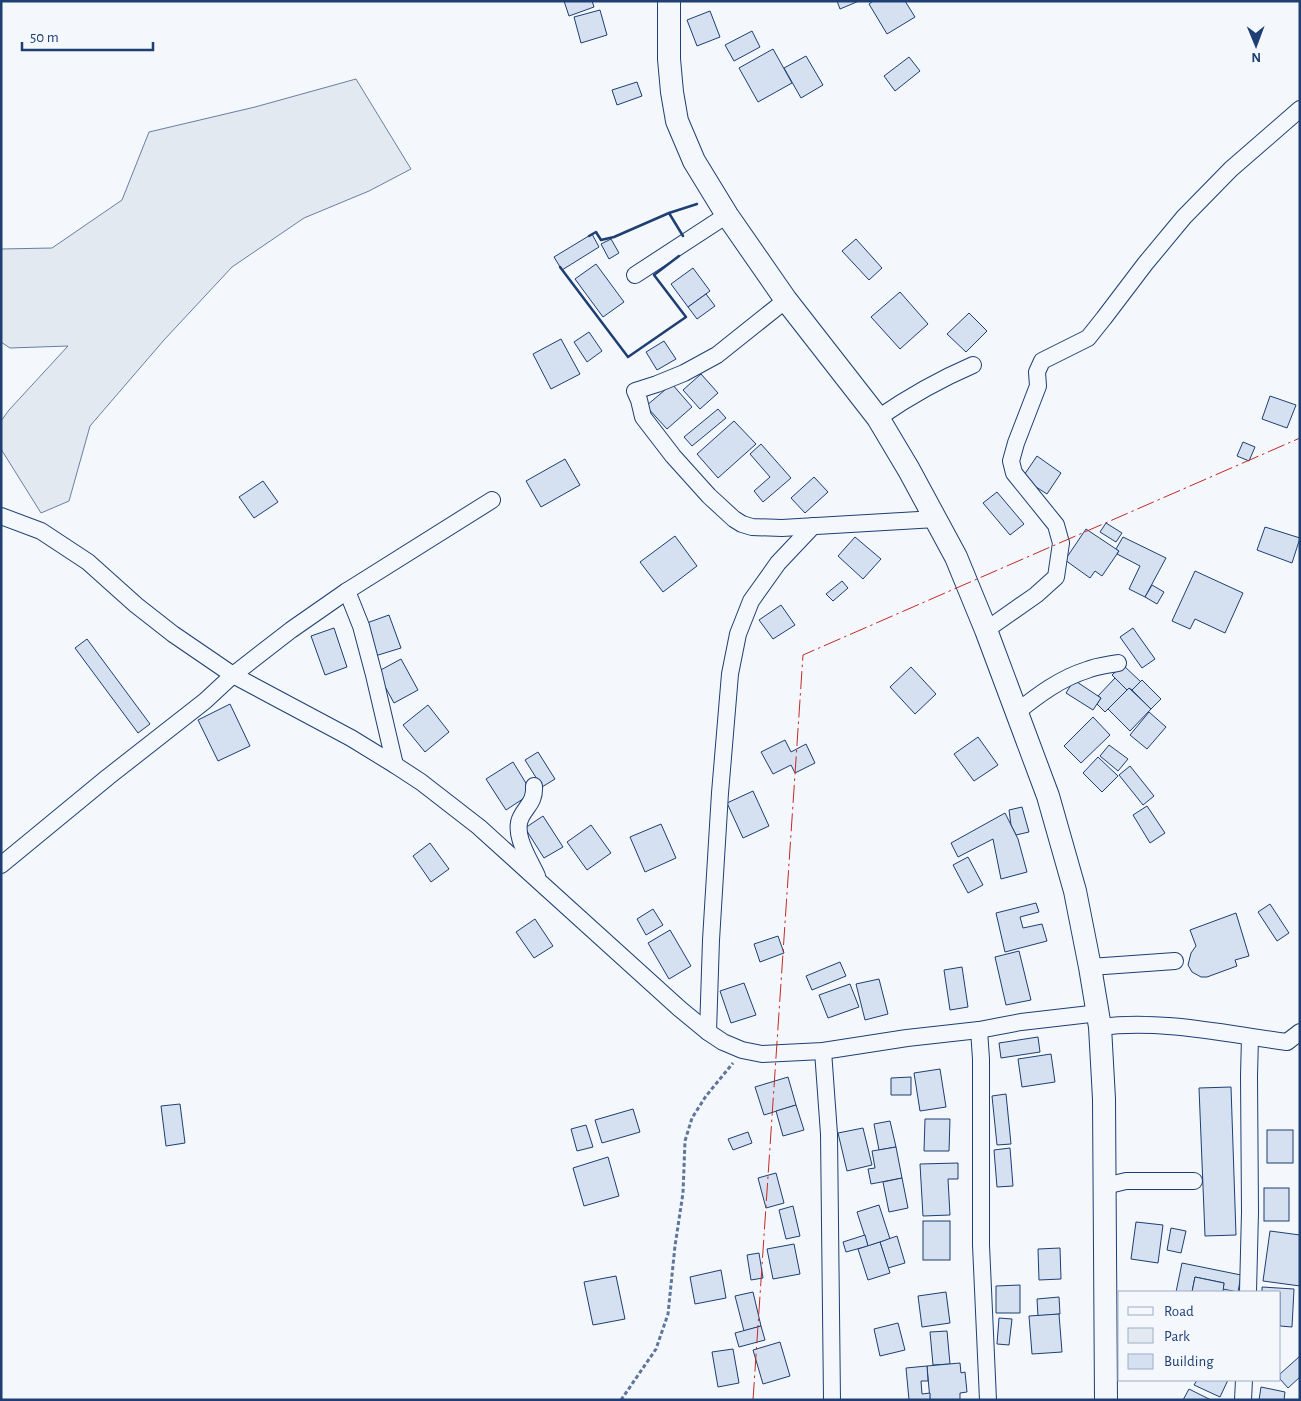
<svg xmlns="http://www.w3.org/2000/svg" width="1301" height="1401" viewBox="0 0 1301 1401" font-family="'Alegreya Sans',sans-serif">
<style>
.green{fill:#e3e9f0;stroke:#687fa3}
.building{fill:#d5e0f0;stroke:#1d3f73}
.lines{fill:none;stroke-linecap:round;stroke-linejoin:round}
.minor-casing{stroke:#1d3f73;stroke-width:18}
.secondary-casing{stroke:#1d3f73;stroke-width:24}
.path{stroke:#5e769c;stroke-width:3;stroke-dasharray:4 2.5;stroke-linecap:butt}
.minor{stroke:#f4f7fb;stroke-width:16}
.secondary{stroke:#f4f7fb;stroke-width:22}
.wall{stroke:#1d3f73;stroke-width:2.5}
.power{stroke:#c62828;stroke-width:1;stroke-dasharray:18 4 2.5 4;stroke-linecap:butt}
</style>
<rect width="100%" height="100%" fill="#f4f7fb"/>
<polygon class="green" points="356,79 411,169 369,191 304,218 232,267 164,340 90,426 69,501 41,513 1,449 1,421 9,410 68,346 10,348 1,342 1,249 52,248 122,200 149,132 255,107"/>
<g class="building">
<polygon points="564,1 592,1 594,7 569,16"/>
<polygon points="837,1 859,1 840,9"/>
<polygon points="873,1 905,1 915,17 887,34 869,4"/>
<polygon points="600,10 607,35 581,43 574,17"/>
<polygon points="710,11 720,37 697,46 687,20"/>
<polygon points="752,31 760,47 734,61 725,45"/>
<polygon points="773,49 792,83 758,102 739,68"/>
<polygon points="806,56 823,85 801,98 784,68"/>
<polygon points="909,57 920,71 895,91 884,76"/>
<polygon points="637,82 642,96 617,105 612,90"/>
<polygon points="592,234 599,247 562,270 554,257"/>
<polygon points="611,239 619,253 609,259 601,244"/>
<polygon points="856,239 882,268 869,280 842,251"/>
<polygon points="596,264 624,302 603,317 575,279"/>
<polygon points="693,268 710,291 688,307 671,284"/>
<polygon points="900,292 928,324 900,349 871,317"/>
<polygon points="706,294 715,306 697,319 688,307"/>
<polygon points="969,313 987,331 966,352 947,334"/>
<polygon points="589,332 602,351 587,362 574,342"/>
<polygon points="561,339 580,374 551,389 533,354"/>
<polygon points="664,341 676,359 657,370 646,352"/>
<polygon points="701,374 718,393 700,409 683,390"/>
<polygon points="672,384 692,407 667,429 646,406"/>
<polygon points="1270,396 1296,405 1287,428 1262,419"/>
<polygon points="718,409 726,418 692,446 684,437"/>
<polygon points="734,421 756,444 718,478 697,454"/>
<polygon points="1243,442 1255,447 1249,461 1237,456"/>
<polygon points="761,444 791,478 763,502 754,491 770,477 750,454"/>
<polygon points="1037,456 1061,473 1047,494 1022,478"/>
<polygon points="565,459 580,485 541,507 526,481"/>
<polygon points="814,477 828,492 805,513 791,498"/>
<polygon points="263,481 278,502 254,518 239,497"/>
<polygon points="997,492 1024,524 1010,535 983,503"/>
<polygon points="1106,523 1122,533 1116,542 1100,532"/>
<polygon points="1265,527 1300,538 1292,563 1257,550"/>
<polygon points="1086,529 1119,551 1102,576 1095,571 1090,578 1065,560"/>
<polygon points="675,536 697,566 663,592 640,562"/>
<polygon points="855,537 881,559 863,579 838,556"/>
<polygon points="1123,537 1166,558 1145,597 1129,589 1140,566 1117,554 1119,551 1116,549"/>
<polygon points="1195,571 1243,593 1225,633 1195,619 1190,629 1172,621"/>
<polygon points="842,581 848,588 833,601 826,594"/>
<polygon points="1152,585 1164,592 1157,604 1145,597"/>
<polygon points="781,605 795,625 773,639 759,620"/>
<polygon points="389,615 401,648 375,656 364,624"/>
<polygon points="334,628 347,667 325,675 311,636"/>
<polygon points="1133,628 1155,659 1142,668 1120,637"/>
<polygon points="87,639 150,724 138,733 75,648"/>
<polygon points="401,659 418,690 394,703 377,672"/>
<polygon points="1123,665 1141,682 1132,690 1129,688 1127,690 1112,675"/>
<polygon points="911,667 936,694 915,714 890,687"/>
<polygon points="1115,678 1127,690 1105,712 1097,704 1101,698 1098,696"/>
<polygon points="1074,680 1101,698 1093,710 1066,693"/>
<polygon points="1142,680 1161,699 1151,709 1132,690"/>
<polygon points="1129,688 1151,709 1130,731 1108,709"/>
<polygon points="230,704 250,746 218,761 198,720"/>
<polygon points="428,705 449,732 425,752 403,725"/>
<polygon points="1149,712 1166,727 1147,749 1130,735"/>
<polygon points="1093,717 1110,735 1081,763 1064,746"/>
<polygon points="978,737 998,765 974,781 954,754"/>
<polygon points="785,740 791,752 806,744 815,763 795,773 791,765 773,774 761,752"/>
<polygon points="1109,745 1128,759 1118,771 1100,756"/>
<polygon points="538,752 555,779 542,787 525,760"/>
<polygon points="1098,757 1118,776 1102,792 1083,773"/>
<polygon points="513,762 532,793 506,810 486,779"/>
<polygon points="1130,766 1154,796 1143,805 1119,775"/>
<polygon points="753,791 769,826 743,838 727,803"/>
<polygon points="1147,806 1165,833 1150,843 1133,815"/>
<polygon points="1022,807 1029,832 1016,835 1011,825 1009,810"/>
<polygon points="1005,813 1018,839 1027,872 1001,879 993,839 958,857 951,843"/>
<polygon points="543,816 563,847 544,858 525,828"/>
<polygon points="661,824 676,858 645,872 630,837"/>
<polygon points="591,825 611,853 587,870 567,842"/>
<polygon points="430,843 449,869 431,882 413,856"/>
<polygon points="968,857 983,885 968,893 953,865"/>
<polygon points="1036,903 1039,912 1020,917 1023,928 1042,924 1047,941 1005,952 996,913"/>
<polygon points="1270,904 1289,933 1277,941 1258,912"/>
<polygon points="653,909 663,925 646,935 637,919"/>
<polygon points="1236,913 1249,956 1235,960 1237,966 1207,977 1201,977 1192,972 1188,965 1191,953 1196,946 1190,930"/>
<polygon points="535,919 553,946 534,958 516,932"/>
<polygon points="670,930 691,966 669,979 648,943"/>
<polygon points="778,936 784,953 760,962 754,944"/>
<polygon points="1019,951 1031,1000 1006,1005 995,957"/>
<polygon points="840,962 846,976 812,990 806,976"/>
<polygon points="962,967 968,1007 950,1010 944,970"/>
<polygon points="879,979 888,1014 865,1020 856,984"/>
<polygon points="744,983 756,1015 731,1023 720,991"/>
<polygon points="850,984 859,1007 828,1018 819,995"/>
<polygon points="1038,1037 1040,1052 1001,1058 999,1043"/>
<polygon points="1051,1054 1055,1082 1022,1087 1018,1059"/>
<polygon points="940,1069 946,1107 920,1111 914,1073"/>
<polygon points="788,1077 796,1105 764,1115 755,1087"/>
<polygon points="911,1077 911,1095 891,1095 891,1078"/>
<polygon points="1231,1087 1236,1235 1205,1236 1199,1088"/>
<polygon points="1006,1094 1011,1144 997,1145 992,1096"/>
<polygon points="180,1104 185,1143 166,1146 161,1106"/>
<polygon points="796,1105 804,1130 783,1136 776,1111"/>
<polygon points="633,1109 640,1132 602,1143 595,1120"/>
<polygon points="925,1119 950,1119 949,1151 924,1151"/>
<polygon points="890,1121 896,1147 879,1150 874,1124"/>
<polygon points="586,1125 593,1147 577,1151 571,1129"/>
<polygon points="863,1128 872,1165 847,1171 838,1133"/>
<rect x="1267" y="1130" width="26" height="33"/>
<polygon points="748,1132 752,1143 733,1150 728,1139"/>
<polygon points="896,1147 902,1178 871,1184 868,1169 875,1168 872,1151"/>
<polygon points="1010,1148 1013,1186 997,1187 994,1150"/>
<polygon points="608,1157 619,1196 584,1206 573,1168"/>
<polygon points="958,1163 958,1179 948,1179 950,1215 923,1216 920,1164"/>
<polygon points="776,1173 784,1203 766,1208 758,1178"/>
<polygon points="902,1178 908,1208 889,1212 883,1182"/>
<rect x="1264" y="1188" width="25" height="33"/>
<polygon points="879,1205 890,1239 868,1246 857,1212"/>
<polygon points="793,1206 800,1236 786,1239 779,1210"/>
<rect x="923" y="1221" width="27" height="39"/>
<polygon points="1136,1222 1163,1225 1158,1263 1131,1259"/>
<polygon points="1171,1228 1186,1231 1181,1253 1167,1250"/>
<polygon points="1270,1231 1300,1235 1300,1286 1263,1281"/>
<polygon points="865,1235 868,1246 846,1252 843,1242"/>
<polygon points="897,1236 905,1263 888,1268 880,1242"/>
<polygon points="880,1242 890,1273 868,1280 858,1249"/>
<polygon points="794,1244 800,1274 773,1279 767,1249"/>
<polygon points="1060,1248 1061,1279 1039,1280 1038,1249"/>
<polygon points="759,1253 763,1278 751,1280 747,1255"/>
<polygon points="1182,1263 1241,1275 1238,1292 1223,1289 1224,1283 1195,1277 1192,1292 1176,1292"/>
<polygon points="721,1270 726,1298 695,1304 690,1277"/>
<polygon points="616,1276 625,1319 593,1325 584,1282"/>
<polygon points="1195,1277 1224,1283 1223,1292 1192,1292"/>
<polygon points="1020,1285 1020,1313 996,1313 996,1286"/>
<polygon points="1262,1287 1294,1289 1292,1327 1280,1326 1280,1292 1262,1292"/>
<polygon points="753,1292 761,1326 744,1331 735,1296"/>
<polygon points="946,1292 950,1323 922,1327 918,1296"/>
<polygon points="1059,1297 1060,1314 1038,1316 1037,1299"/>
<polygon points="1059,1314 1062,1352 1032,1354 1029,1316"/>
<polygon points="999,1318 1012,1319 1009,1345 997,1344"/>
<polygon points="898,1323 905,1350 880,1356 874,1329"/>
<polygon points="761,1326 765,1340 739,1347 735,1333"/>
<polygon points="947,1331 950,1364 933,1365 930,1332"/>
<polygon points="780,1342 790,1376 763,1384 753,1350"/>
<polygon points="733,1349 739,1383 718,1387 712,1352"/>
<polygon points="1300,1356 1300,1377 1288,1388 1280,1379 1280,1374"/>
<polygon points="960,1363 961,1373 965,1372 967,1392 960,1393 960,1400 930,1400 927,1366"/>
<polygon points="927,1366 928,1381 921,1381 922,1394 930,1393 930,1400 909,1400 906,1368"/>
<polygon points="1197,1380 1228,1380 1220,1397 1194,1385"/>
<polygon points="1261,1387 1285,1392 1284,1400 1259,1400"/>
<polygon points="1189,1389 1211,1400 1183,1400"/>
</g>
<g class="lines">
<g class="minor-casing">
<g id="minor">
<polyline points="635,275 727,215"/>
<polyline points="786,300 717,355 684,373 657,384 635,391 639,400 643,417 673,456 709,496 734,519 742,524 752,527 782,528 936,519"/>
<path d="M878,418C910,396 938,380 973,365"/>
<polyline points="1,516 41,531 88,562 136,605 173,634 233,675 351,738 395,765 421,782 479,827 680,1009 708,1032 723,1042 742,1050 762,1054 823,1051 907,1038 979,1030 1021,1022 1099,1013"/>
<polyline points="347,591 361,626 374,675 395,765"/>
<polyline points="986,630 1036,595 1056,577 1061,543 1056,525 1014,473 1011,461 1016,443 1038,386 1037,372 1042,361 1088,338 1104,318 1145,264 1184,217 1231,169 1300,109"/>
<path d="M1017,712C1038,695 1061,678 1087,670C1097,666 1108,665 1118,663"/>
<path d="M534,786C535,802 527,805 521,817C512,834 530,860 537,876"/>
<polyline points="1,865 108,777 205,701 233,675 291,630 347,591 492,500"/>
<polyline points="1090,967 1175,961"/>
<path d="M1100,1027C1162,1019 1225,1034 1287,1042L1300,1032"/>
<polyline points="979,1030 981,1059 981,1245 988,1400"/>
<polyline points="708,1032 711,940 720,793 730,674 738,634 751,601 778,563 813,526"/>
<polyline points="823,1051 829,1134 832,1400"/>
<polyline points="1105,1186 1126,1181 1194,1181"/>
<polyline points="1248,1292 1250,1212 1249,1076 1250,1037"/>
<polyline points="1243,1400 1244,1380"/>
</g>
</g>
<g class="secondary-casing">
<polyline id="secondary" points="669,1 669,59 672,92 677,121 694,161 727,215 786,300 878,418 909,470 956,557 986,630 1048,796 1075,891 1090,967 1100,1027 1104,1099 1106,1400"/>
</g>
<polyline class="path" points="621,1400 656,1349 668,1314 675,1246 683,1193 685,1141 692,1118 706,1096 733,1063"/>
<use href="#minor" class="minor"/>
<use href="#secondary" class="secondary"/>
<g class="wall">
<polyline points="669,213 683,236"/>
<polyline points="589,236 596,232 601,240 614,237 669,213 697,204"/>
<polyline points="560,267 628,357 686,317 654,275 679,256"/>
</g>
<polyline class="power" points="753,1400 803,655 1300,438"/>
</g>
<rect width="1301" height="1401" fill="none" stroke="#1d3f73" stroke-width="5"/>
<rect x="1118" y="1291" width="162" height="90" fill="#f4f7fb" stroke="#9eadc5"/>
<rect x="1128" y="1307" width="25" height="8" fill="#f4f7fb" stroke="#9eadc5"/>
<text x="1164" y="1316" font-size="15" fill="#1d3f73">Road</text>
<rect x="1128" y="1328" width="25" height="15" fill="#e3e9f0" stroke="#9eadc5"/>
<text x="1164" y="1341" font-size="15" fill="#1d3f73">Park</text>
<rect x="1128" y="1354" width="25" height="15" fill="#d5e0f0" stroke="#9eadc5"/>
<text x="1164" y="1366" font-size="15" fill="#1d3f73">Building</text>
<g transform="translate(1256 45) rotate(179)" stroke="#f4f7fb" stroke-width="4" paint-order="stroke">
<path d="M0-4L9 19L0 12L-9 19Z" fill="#1d3f73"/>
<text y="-8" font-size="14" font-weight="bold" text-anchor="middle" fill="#1d3f73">N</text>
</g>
<path d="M22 42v8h131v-8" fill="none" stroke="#1d3f73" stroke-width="2.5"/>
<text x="30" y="42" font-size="15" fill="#1d3f73" stroke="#f4f7fb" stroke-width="4" paint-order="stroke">50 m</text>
</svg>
